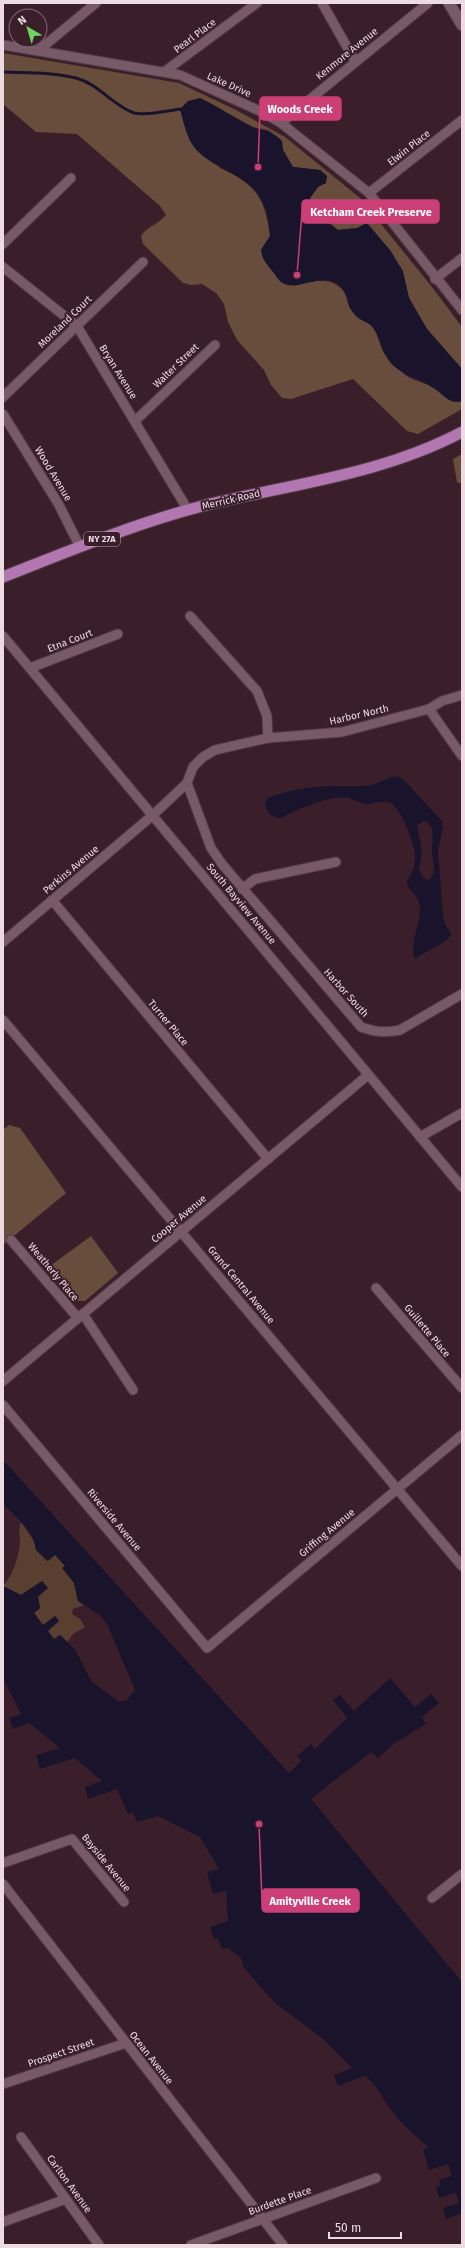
<svg xmlns="http://www.w3.org/2000/svg" width="465" height="2248" viewBox="0 0 465 2248" font-family="'Fira Sans',sans-serif">
<style>
.green{fill:#593f30}
.forest{fill:#694d3c}
.water{fill:#19142c;fill-rule:evenodd}
.lines{fill:none;stroke-linecap:round;stroke-linejoin:round}
.stream{stroke:#19142c;stroke-width:3}
.minor-casing{stroke:#513b45;stroke-width:11}
.tertiary-casing{stroke:#513b45;stroke-width:13}
.primary-casing{stroke:#513b45;stroke-width:13}
.minor{stroke:#785a66;stroke-width:9}
.tertiary{stroke:#785a66;stroke-width:11}
.primary{stroke:#b277b0;stroke-width:11}
.labels{text-anchor:middle;dominant-baseline:central;stroke-width:4;stroke-linejoin:round;paint-order:stroke}
.shield{fill:#3a1f2b;stroke:#b7a3ab;stroke-width:1}
.shield-label{font-size:9px;font-weight:bold;fill:#eddbe2}
.street-label{font-size:10px;fill:#eddbe2;stroke:#3a1f2b}
.leader{fill:none;stroke:#cb3f76;stroke-width:1.5}
.callout-dot{fill:#cb3f76;stroke:#3a1f2b;stroke-width:1.5}
.callout{fill:#cb3f76;stroke:#cb3f76;stroke-width:1.5}
.callout-label{font-size:11px;text-anchor:middle;font-weight:bold;fill:#fff}
</style>
<rect width="100%" height="100%" fill="#3a1f2b"/>
<path class="green" d="M21,1522L34,1541L36,1550L47,1561L55,1554L65,1566L63,1569L74,1583L78,1601L84,1605L73,1609L72,1614L80,1619L85,1627L73,1634L67,1642L60,1635L55,1640L47,1631L59,1621L55,1616L43,1626L34,1613L40,1608L38,1597L48,1588L42,1581L21,1595L3,1586C13,1575 18,1559 20,1543C20,1534 18,1531 21,1522Z"/>
<g class="forest">
<path d="M3,53L179,83L236,110L285,137L360,198L432,287L462,327V369L427,329L409,298L402,271L367,223L357,228L338,230L314,211L310,198L318,187L325,183L327,176L320,170L293,167L283,150L282,141L268,130L253,127L200,98L220,168C256,184 265,198 270,236L261,250L294,286C310,281 332,275 344,292C348,298 347,306 352,311C359,319 370,321 375,331C379,338 380,349 386,356C392,362 401,372 408,377C416,381 426,383 433,388C443,393 449,405 462,401V409L418,434L407,431L353,379L291,399L282,398L271,385L264,370L237,340L228,322L224,304L216,293L202,284L191,285L183,283L143,244L141,236C147,226 158,225 166,215L160,206L77,134L36,132L3,104Z"/>
<polygon points="462,454 462,484 457,482 453,459"/>
<polygon points="9,1125 20,1128 66,1193 3,1245 3,1130"/>
<polygon points="91,1236 118,1273 85,1301 78,1301 50,1266"/>
</g>
<g class="water">
<path d="M200,98C218,106 234,118 252,127C265,133 270,129 282,141L283,150L293,167L320,170L327,176L326,183L318,187L310,198L314,211L338,230L357,228L367,223L390,250L403,271L409,298L427,329L462,369V401C449,405 443,394 434,388C419,378 402,376 390,362C382,352 381,339 374,329C370,322 363,322 357,317C349,310 349,302 345,293C330,264 297,295 281,282C278,280 275,274 272,271C266,263 262,259 261,250L270,236C269,226 268,213 263,203C250,173 213,171 194,147C187,138 183,121 180,109L188,101Z"/>
<path d="M395,776L403,779L442,821L443,828L438,850L443,915L445,924L451,934C447,944 425,951 415,959C409,942 420,927 420,910C421,894 407,892 407,881C412,872 416,865 415,854C414,843 402,811 393,806V804C385,799 376,804 366,804C360,803 355,800 349,798C332,794 296,810 281,818C272,818 267,813 265,803L268,798C298,785 331,786 363,786C374,786 385,779 395,776ZM424,821C436,824 432,840 432,849C431,860 439,873 428,880L424,878L419,870L422,852L417,825Z"/>
<path d="M3,1460L289,1773L301,1761L297,1756L311,1744L315,1749L347,1718L333,1700L340,1695L354,1711L390,1678L415,1707L431,1694L439,1703L422,1717L426,1724L395,1743L378,1758L371,1752L311,1799L462,1982V2213L446,2219L443,2208L459,2203L456,2193L439,2198L436,2187L440,2185L439,2180L452,2176L448,2164L429,2170L423,2150L428,2147C415,2135 401,2124 391,2110C382,2099 377,2083 364,2076L338,2086L334,2075L352,2068L322,2038L274,2002L244,1968L241,1958L228,1948L222,1949L218,1938L214,1939L210,1927L228,1921L226,1891L213,1894L207,1872L219,1869L200,1837L158,1816L137,1822L133,1812L128,1814L117,1789L88,1799L85,1787L102,1781L75,1758L40,1769L36,1755L60,1748L29,1723L13,1729L9,1718L21,1714L3,1678V1586L21,1595L42,1581L48,1588L38,1596L40,1608L34,1613L43,1625L55,1616L59,1621L48,1631L54,1639L60,1635L75,1649L91,1681L118,1701H126L135,1690L108,1626L100,1615L78,1601L74,1583L62,1568L65,1566L55,1555L48,1561L36,1550C34,1531 16,1517 3,1504Z"/>
</g>
<g class="lines">
<path class="stream" d="M3,72C27,73 53,72 76,78C99,84 113,106 134,113C148,116 166,111 180,109L182,111"/>
<g class="minor-casing">
<g id="minor">
<polyline points="322,3 355,61"/>
<polyline points="3,45 180,75 262,112 281,123 369,193 462,310"/>
<polyline points="39,50 96,3"/>
<polyline points="164,72 257,3"/>
<polyline points="281,123 428,3"/>
<polyline points="369,193 462,120"/>
<polyline points="3,244 71,178"/>
<polyline points="3,267 77,326 188,510"/>
<polyline points="435,279 462,258"/>
<polyline points="3,397 143,262"/>
<polyline points="3,414 59,505 80,547"/>
<polyline points="135,421 215,345"/>
<polyline points="190,616 257,691 267,716 268,738"/>
<polyline points="3,636 462,1187"/>
<polyline points="30,668 118,634"/>
<polyline points="429,709 442,701 462,695"/>
<path d="M187,783L211,848L222,864L361,1027C375,1032 385,1033 400,1030L462,994"/>
<polyline points="242,889 255,879 336,862"/>
<polyline points="52,900 268,1159"/>
<polyline points="3,942 153,815 187,783 193,767 203,757 215,750 268,738 342,732 429,709 462,756"/>
<polyline points="3,1020 462,1566"/>
<polyline points="420,1137 462,1113"/>
<polyline points="11,1240 78,1318"/>
<polyline points="376,1288 462,1388"/>
<polyline points="83,1314 133,1390"/>
<polyline points="3,1381 368,1075"/>
<polyline points="3,1405 207,1648 462,1435"/>
<polyline points="3,1863 72,1839 124,1902"/>
<polyline points="3,1884 283,2245"/>
<polyline points="432,1898 462,1874"/>
<polyline points="3,2084 126,2043"/>
<polyline points="21,2137 99,2245"/>
<polyline points="3,2222 66,2199"/>
<polyline points="191,2245 376,2178"/>
</g>
</g>
<g class="tertiary-casing">
<polyline id="tertiary" points="449,3 462,25"/>
</g>
<g class="primary-casing">
<path id="primary" d="M3,577C69,551 136,523 206,505C292,484 383,474 462,432"/>
</g>
<use href="#minor" class="minor"/>
<use href="#tertiary" class="tertiary"/>
<use href="#primary" class="primary"/>
</g>
<g class="labels">
<rect class="shield" x="84" y="532" width="36" height="14" rx="3"/>
<g class="shield-label">
<text x="102" y="539">NY 27A</text>
</g>
<g class="street-label">
<text transform="translate(195 36) rotate(-37)">Pearl Place</text>
<text transform="translate(347 54) rotate(-39)">Kenmore Avenue</text>
<text transform="translate(229 85) rotate(24)">Lake Drive</text>
<text transform="translate(409 148) rotate(-38)">Elwin Place</text>
<text transform="translate(65 322) rotate(-44)">Moreland Court</text>
<text transform="translate(176 366) rotate(-44)">Walter Street</text>
<text transform="translate(118 372) rotate(58)">Bryan Avenue</text>
<text transform="translate(53 474) rotate(59)">Wood Avenue</text>
<text transform="translate(231 500) rotate(-13)">Merrick Road</text>
<text transform="translate(70 641) rotate(-21)">Etna Court</text>
<text transform="translate(359 715) rotate(-13)">Harbor North</text>
<text transform="translate(71 870) rotate(-40)">Perkins Avenue</text>
<text transform="translate(241 904) rotate(50)">South Bayview Avenue</text>
<text transform="translate(346 993) rotate(48)">Harbor South</text>
<text transform="translate(168 1023) rotate(50)">Turner Place</text>
<text transform="translate(179 1219) rotate(-40)">Cooper Avenue</text>
<text transform="translate(53 1272) rotate(50)">Weatherly Place</text>
<text transform="translate(241 1285) rotate(50)">Grand Central Avenue</text>
<text transform="translate(427 1331) rotate(50)">Guillette Place</text>
<text transform="translate(114 1520) rotate(50)">Riverside Avenue</text>
<text transform="translate(327 1533) rotate(-40)">Griffing Avenue</text>
<text transform="translate(106 1863) rotate(51)">Bayside Avenue</text>
<text transform="translate(61 2053) rotate(-19)">Prospect Street</text>
<text transform="translate(151 2058) rotate(52)">Ocean Avenue</text>
<text transform="translate(69 2184) rotate(54)">Carlton Avenue</text>
<text transform="translate(280 2201) rotate(-20)">Burdette Place</text>
</g>
</g>
<path class="leader" d="M258 167L260 109M297 275L302 212M259 1824L262 1901"/>
<g class="callout-dot">
<circle cx="258" cy="167" r="4"/>
<circle cx="297" cy="275" r="4"/>
<circle cx="259" cy="1824" r="4"/>
</g>
<g class="callout">
<rect x="260" y="97" width="81" height="23" rx="4"/>
<rect x="302" y="200" width="137" height="23" rx="4"/>
<rect x="262" y="1889" width="97" height="23" rx="4"/>
</g>
<g class="callout-label">
<text x="300" y="113">Woods Creek</text>
<text x="371" y="216">Ketcham Creek Preserve</text>
<text x="310" y="1905">Amityville Creek</text>
</g>
<rect width="465" height="2248" fill="none" stroke="#eddbe2" stroke-width="8"/>
<g transform="translate(28 28) rotate(322)"><circle r="19" fill="#3a1f2b" stroke="#826a74"/>
<path d="M0-3L7 15L0 10L-7 15Z" fill="#70d35f"/>
<text y="-6" font-size="11" font-weight="bold" text-anchor="middle" fill="#eddbe2">N</text>
</g>
<path d="M329 2232v6h72v-6" fill="none" stroke="#eddbe2" stroke-width="2"/>
<text x="335" y="2232" font-size="12" fill="#eddbe2" stroke="#3a1f2b" stroke-width="3" paint-order="stroke">50 m</text>
</svg>
